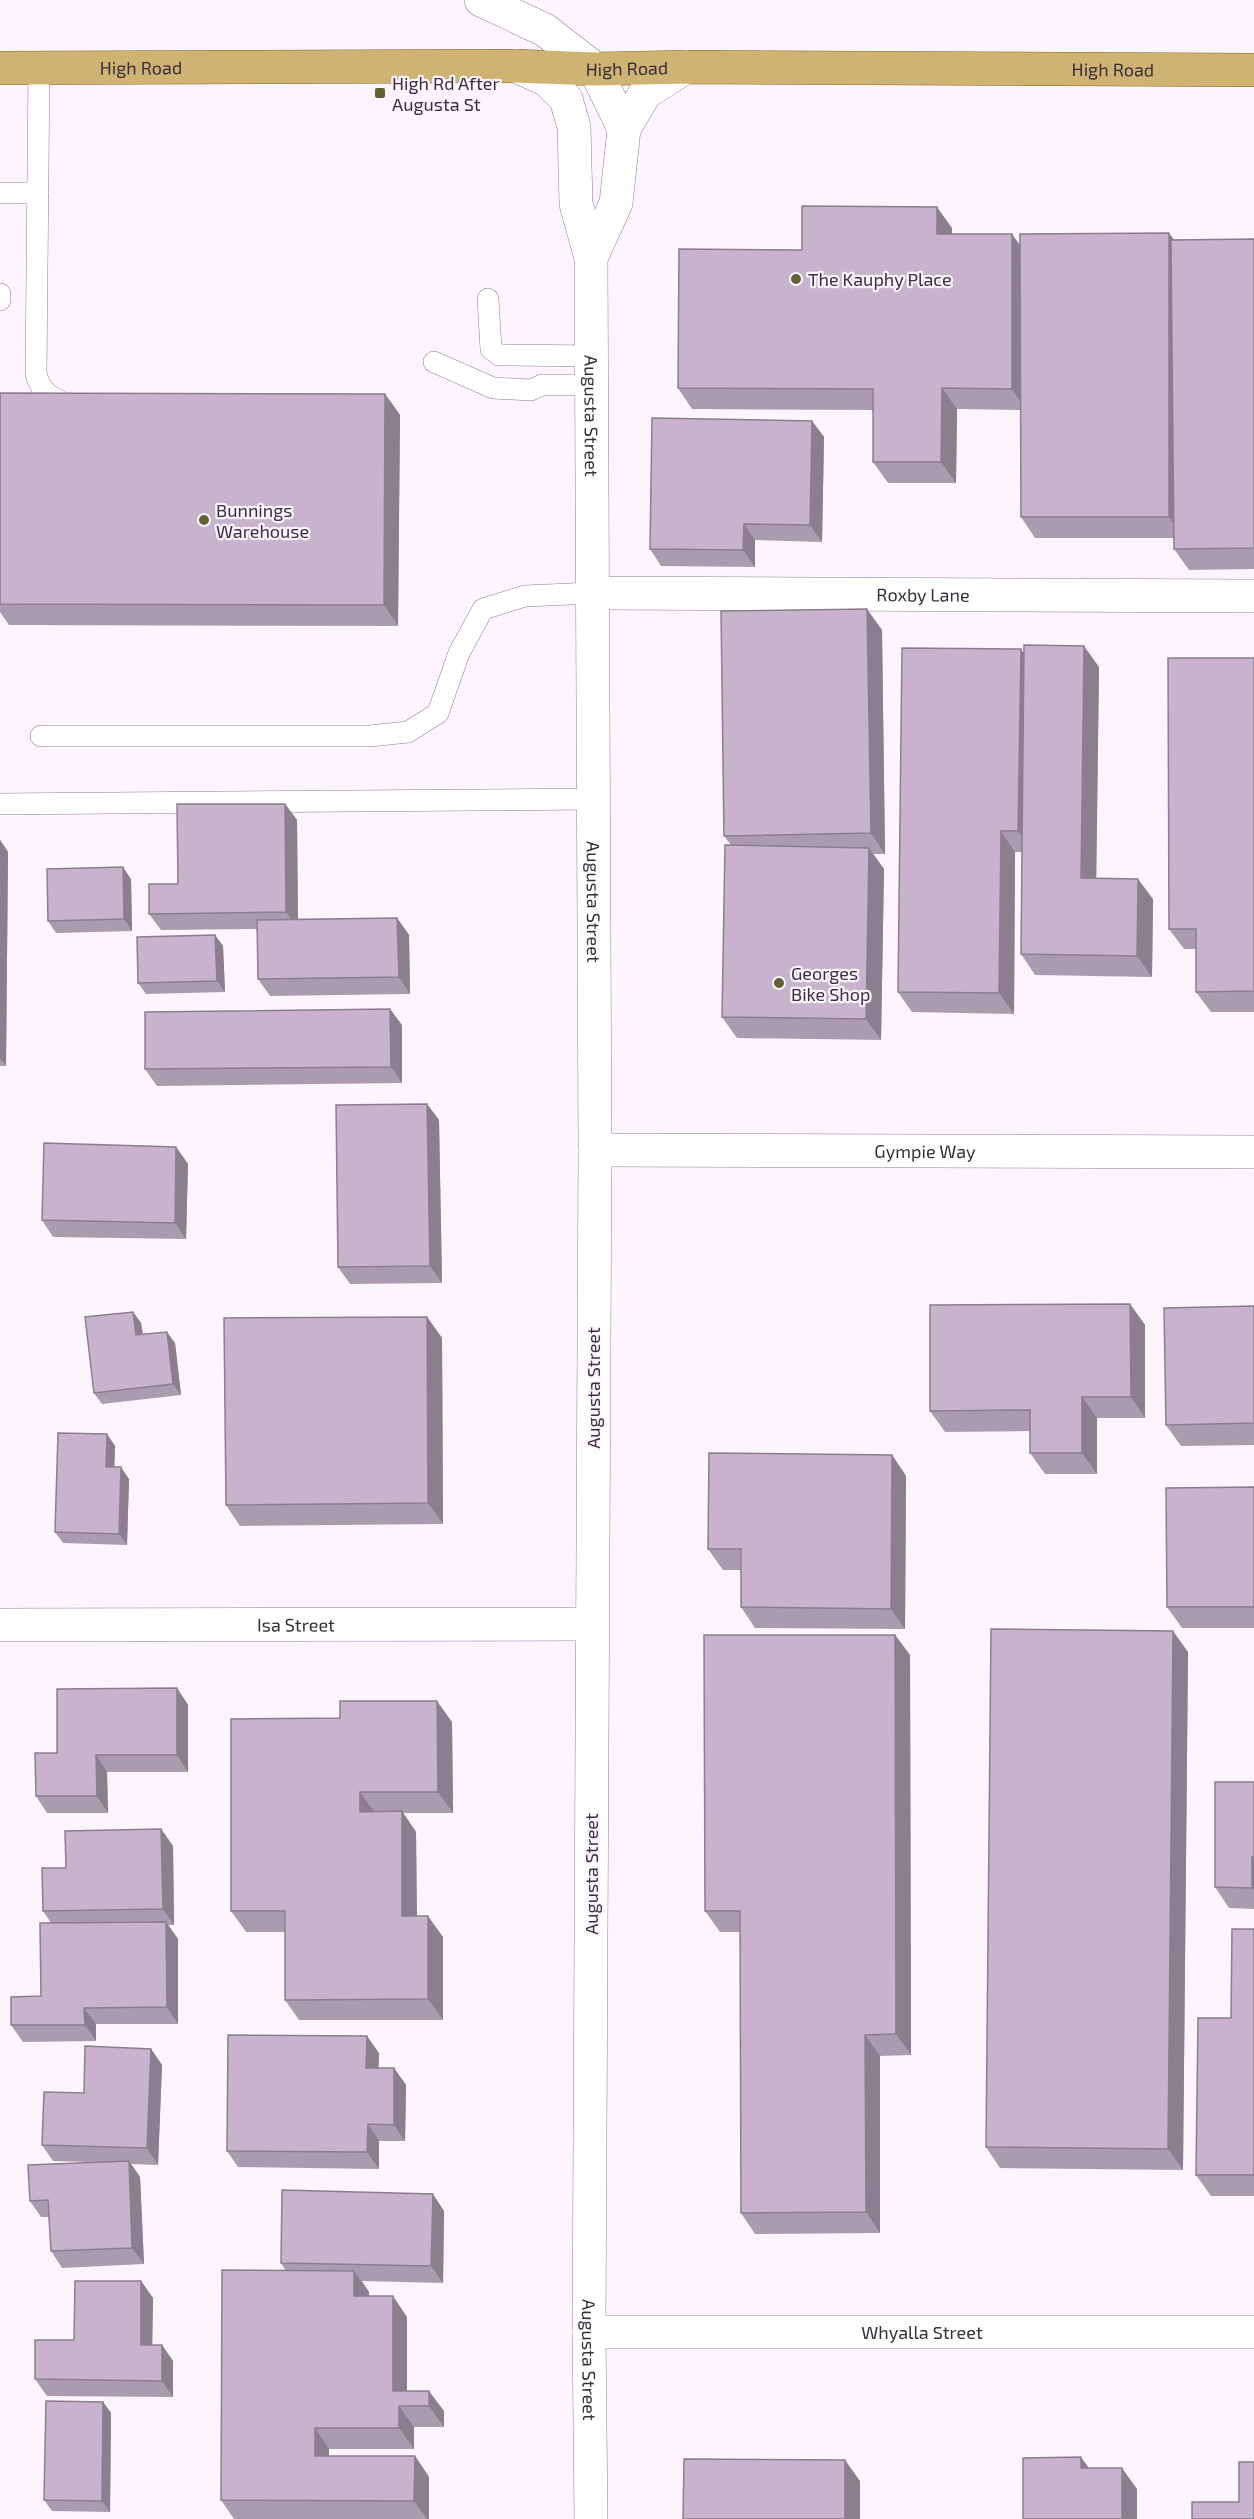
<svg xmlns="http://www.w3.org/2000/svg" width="1254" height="2519" viewBox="0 0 1254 2519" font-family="'Exo 2',sans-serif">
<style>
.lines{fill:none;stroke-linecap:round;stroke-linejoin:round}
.service-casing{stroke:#907d94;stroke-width:22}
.minor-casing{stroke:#907d94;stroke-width:34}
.tertiary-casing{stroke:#907d94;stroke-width:34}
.primary-casing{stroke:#846421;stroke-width:34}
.service{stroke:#fff;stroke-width:21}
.minor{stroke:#fff;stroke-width:33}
.tertiary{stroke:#fff;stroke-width:33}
.primary{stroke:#ceb372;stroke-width:33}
.wall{fill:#ab9baf}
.shaded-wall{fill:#8b7e8f}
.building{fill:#c7b4cc;stroke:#8b7e8f;stroke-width:1.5}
.poi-dot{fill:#61622f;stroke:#fcf4fe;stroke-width:2}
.labels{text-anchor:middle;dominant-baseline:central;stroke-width:4.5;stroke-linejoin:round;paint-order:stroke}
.street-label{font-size:18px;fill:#372f39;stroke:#fcf4fe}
.poi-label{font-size:18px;fill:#372f39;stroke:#fcf4fe;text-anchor:start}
</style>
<rect width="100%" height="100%" fill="#fcf4fe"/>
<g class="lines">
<g class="service-casing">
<g id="service">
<path d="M39,67L36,374C40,388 46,395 60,401"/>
<polyline points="0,193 38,193"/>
<polyline points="0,294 0,300"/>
<polyline points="488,299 491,349 499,355 592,356"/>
<polyline points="434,362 493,388 531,390 542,385 592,385"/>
<polyline points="41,736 370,736 408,732 438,713 459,653 483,609 525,596 593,593"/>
<polyline points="0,804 595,799"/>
</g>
</g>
<g class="minor-casing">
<g id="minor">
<path id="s1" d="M593,593L1254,596"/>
<path id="s2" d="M595,1150L1254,1152"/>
<path id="s3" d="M0,1625L592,1624"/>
<path id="s4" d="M589,2332H1254"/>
</g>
</g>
<g class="tertiary-casing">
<g id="tertiary">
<polyline points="481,0 545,30 595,69 624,129 616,203 591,258"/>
<path id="s5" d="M516,66L547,80L566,99L574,127L576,204L591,258L595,1150L589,2332L591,2519"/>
<polyline points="624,129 645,93 686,67"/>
</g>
</g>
<g class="primary-casing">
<g id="primary">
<path id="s6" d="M0,68L516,66L595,69L686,67L1254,70"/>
</g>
</g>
<use href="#service" class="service"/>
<use href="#minor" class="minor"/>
<use href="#tertiary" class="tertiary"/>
<use href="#primary" class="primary"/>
</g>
<g class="wall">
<polygon points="952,228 952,234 1020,245 1169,233 1174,240 1254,239 1254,569 1189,570 1174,549 1174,538 1035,538 1021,517 1020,410 957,409 956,483 888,483 873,462 873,410 692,409 678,388 802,250"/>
<polygon points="385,394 400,415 398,626 9,625 0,612 0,604"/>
<polygon points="812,421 824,437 822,542 755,540 755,567 661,566 650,549"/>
<polygon points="882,630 885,854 873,854 884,869 881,1040 737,1038 722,1017 731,845 724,836"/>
<polygon points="1024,655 1099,667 1096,878 1153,899 1152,977 1035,975 1021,954 1022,852 1015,852 1014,1014 912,1012 898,992"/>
<polygon points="1254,658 1254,1012 1211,1012 1196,992 1196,949 1184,949 1169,929"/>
<polygon points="285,804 297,820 298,919 397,918 409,935 410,994 270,996 258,979 258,929 161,930 149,914 178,884"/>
<polygon points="0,840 8,852 6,1066 0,1066"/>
<polygon points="131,879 132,931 56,933 48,921"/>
<polygon points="215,935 223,946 225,992 146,994 138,983"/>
<polygon points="402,1025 402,1083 157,1086 145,1069"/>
<polygon points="427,1104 439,1120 442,1283 350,1284 338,1267"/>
<polygon points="176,1147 188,1164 186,1239 53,1237 42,1220"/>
<polygon points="1130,1304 1145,1325 1145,1418 1097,1418 1097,1474 1045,1474 1030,1453 1030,1431 945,1432 930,1411"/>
<polygon points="1254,1306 1254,1445 1181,1446 1166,1425"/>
<polygon points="133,1312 141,1323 143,1334 175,1343 181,1395 102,1404 94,1393"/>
<polygon points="427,1317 442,1338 443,1524 240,1526 226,1505"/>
<polygon points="107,1434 115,1446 114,1467 129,1479 127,1545 63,1543 55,1532"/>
<polygon points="892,1455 906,1476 905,1629 755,1628 741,1607 741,1570 723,1570 708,1549"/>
<polygon points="1254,1487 1254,1628 1182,1628 1167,1607"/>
<polygon points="895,1635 910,1655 911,2055 880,2056 880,2233 755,2234 741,2213 740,1932 720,1932 705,1911"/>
<polygon points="1188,1652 1183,2170 1000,2168 986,2147"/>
<polygon points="177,1688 188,1705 188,1772 107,1772 108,1813 47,1813 36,1796 57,1753"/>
<polygon points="231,1719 452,1722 453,1813 403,1813 416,1832 417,1916 443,1937 443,2020 299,2020 285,2000 285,1932 246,1932 231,1911"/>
<polygon points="1254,1782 1254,1909 1229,1908 1215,1887"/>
<polygon points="161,1829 173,1846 174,1925 168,1925 178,1939 178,2024 96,2024 96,2041 23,2042 11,2025 41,1996 51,1923 43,1911 66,1868"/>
<polygon points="1254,1929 1254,2196 1211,2196 1196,2175 1231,2018"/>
<polygon points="151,2049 162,2065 158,2165 131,2164 140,2177 144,2264 62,2268 51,2251 49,2217 41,2217 30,2201 86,2162 53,2161 42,2145 84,2093"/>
<polygon points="379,2053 378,2068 394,2068 406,2085 405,2141 379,2141 379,2169 238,2167 227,2151"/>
<polygon points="444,2211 443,2283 362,2281 369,2292 369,2296 407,2317 407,2391 444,2411 444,2427 414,2427 414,2449 329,2449 329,2456 415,2456 429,2477 429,2519 234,2519 221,2500 286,2271 281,2263"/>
<polygon points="141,2281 153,2298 152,2345 162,2345 173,2361 173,2397 47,2396 35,2379 74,2340"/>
<polygon points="103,2402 111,2413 110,2512 52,2511 44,2500"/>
</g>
<g class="shaded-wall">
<polygon points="937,207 952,228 952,255 937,234"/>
<polygon points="1169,233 1184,254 1184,538 1169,517"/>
<polygon points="1012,234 1027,255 1026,410 1012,389"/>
<polygon points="942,388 957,409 956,483 941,462"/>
<polygon points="385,394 400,415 398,626 384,605"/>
<polygon points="812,421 824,437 822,542 810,525"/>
<polygon points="744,524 755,540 755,567 743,550"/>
<polygon points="867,609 882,630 885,854 871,833"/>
<polygon points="1084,646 1099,667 1096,899 1081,878"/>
<polygon points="1021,649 1035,670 1033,852 1018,831"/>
<polygon points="285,804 297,820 298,929 286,912"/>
<polygon points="1001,831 1015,852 1014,1014 999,993"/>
<polygon points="0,840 8,852 6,1066 0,1058"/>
<polygon points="869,848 884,869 881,1040 866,1019"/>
<polygon points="123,867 131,879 132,931 124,919"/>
<polygon points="1138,879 1153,899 1152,977 1137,956"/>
<polygon points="397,918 409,935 410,994 399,977"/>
<polygon points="215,935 223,946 225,992 217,981"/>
<polygon points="390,1009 402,1025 402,1083 391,1067"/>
<polygon points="427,1104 439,1120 442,1283 430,1266"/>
<polygon points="176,1147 188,1164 186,1239 175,1223"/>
<polygon points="1130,1304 1145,1325 1145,1418 1131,1397"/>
<polygon points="133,1312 141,1323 144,1346 136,1335"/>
<polygon points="427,1317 442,1338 443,1524 428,1503"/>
<polygon points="167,1332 175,1343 181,1395 173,1384"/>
<polygon points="1082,1397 1097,1418 1097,1474 1082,1453"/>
<polygon points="107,1434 115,1446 114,1478 106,1467"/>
<polygon points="892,1455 906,1476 905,1629 891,1609"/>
<polygon points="121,1467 129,1479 127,1545 119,1534"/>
<polygon points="1173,1631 1188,1652 1183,2170 1168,2149"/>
<polygon points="895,1635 910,1655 911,2055 896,2034"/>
<polygon points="177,1688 188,1705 188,1772 177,1755"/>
<polygon points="437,1701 452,1722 453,1813 438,1792"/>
<polygon points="96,1755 107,1772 108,1813 97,1796"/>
<polygon points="360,1792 375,1813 360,1812"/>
<polygon points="402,1811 416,1832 417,1937 402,1916"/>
<polygon points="161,1829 173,1846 174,1925 163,1909"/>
<polygon points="1252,1857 1254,1859 1254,1890 1252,1888"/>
<polygon points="428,1916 443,1937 443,2020 428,1999"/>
<polygon points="166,1922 178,1939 178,2024 167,2007"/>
<polygon points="84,2008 96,2024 96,2041 85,2025"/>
<polygon points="865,2035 880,2056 880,2233 866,2212"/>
<polygon points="367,2036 379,2053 378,2085 366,2068"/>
<polygon points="151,2049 162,2065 158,2165 147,2148"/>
<polygon points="394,2068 406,2085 405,2141 394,2125"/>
<polygon points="368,2124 379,2141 379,2169 367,2152"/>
<polygon points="129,2161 140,2177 144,2264 132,2248"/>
<polygon points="433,2194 444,2211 443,2283 431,2266"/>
<polygon points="354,2271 369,2292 369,2317 354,2296"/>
<polygon points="141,2281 153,2298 152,2361 141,2345"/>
<polygon points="393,2296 407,2317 407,2406 393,2391"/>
<polygon points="162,2345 173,2361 173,2397 162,2381"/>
<polygon points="429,2391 444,2411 444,2427 429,2406"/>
<polygon points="103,2402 111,2413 110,2512 102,2501"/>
<polygon points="399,2406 414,2427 414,2449 399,2428"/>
<polygon points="315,2428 329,2449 329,2477 315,2456"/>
<polygon points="415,2456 429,2477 429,2519 427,2519 414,2501"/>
<polygon points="1081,2457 1096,2478 1081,2468"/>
<polygon points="845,2460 860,2481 860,2519 845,2519"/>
<polygon points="1122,2468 1137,2489 1137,2519 1122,2519"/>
</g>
<g class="building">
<polygon points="802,206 937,207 937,234 1012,234 1012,389 942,388 941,462 873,462 873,389 678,388 679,249 802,250"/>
<polygon points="1169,233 1169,517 1021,517 1020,234"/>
<polygon points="1254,239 1254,548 1174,549 1171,240"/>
<polygon points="0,393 385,394 384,605 0,604"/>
<polygon points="652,418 812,421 810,525 744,524 743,550 650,549"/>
<polygon points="867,609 871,833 724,836 721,611"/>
<polygon points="1024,645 1084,646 1081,878 1138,879 1137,956 1021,954"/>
<polygon points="902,648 1021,649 1018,831 1001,831 999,993 898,992"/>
<polygon points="1168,658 1254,658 1254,991 1196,992 1196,929 1169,929"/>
<polygon points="177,804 285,804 286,912 149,914 149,884 178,884"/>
<polygon points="725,845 869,848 866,1019 722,1017"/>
<polygon points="123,867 124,919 48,921 47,869"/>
<polygon points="397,918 399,977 258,979 257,920"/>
<polygon points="215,935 217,981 138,983 137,937"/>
<polygon points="390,1009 391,1067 145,1069 145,1012"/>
<polygon points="427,1104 430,1266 338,1267 336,1105"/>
<polygon points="44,1143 176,1147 175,1223 42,1220"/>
<polygon points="1130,1304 1131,1397 1082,1397 1082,1453 1030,1453 1030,1410 930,1411 930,1305"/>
<polygon points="1254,1306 1254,1423 1166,1425 1164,1308"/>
<polygon points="133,1312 136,1335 167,1332 173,1384 94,1393 85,1317"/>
<polygon points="427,1317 428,1503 226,1505 224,1318"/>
<polygon points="58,1433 107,1434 106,1467 121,1467 119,1534 55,1532"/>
<polygon points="709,1453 892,1455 891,1609 741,1607 741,1549 708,1549"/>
<polygon points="1254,1487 1254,1607 1167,1607 1166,1488"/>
<polygon points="991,1629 1173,1631 1168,2149 986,2147"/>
<polygon points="704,1635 895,1635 896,2034 865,2035 866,2212 741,2213 740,1911 705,1911"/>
<polygon points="177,1688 177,1755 96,1755 97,1796 36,1796 35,1753 57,1753 57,1689"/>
<polygon points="340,1701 437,1701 438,1792 360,1792 360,1812 402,1811 402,1916 428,1916 428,1999 285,2000 285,1911 231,1911 231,1719 340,1718"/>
<polygon points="1215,1782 1254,1782 1254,1857 1252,1857 1252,1888 1215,1887"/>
<polygon points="161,1829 163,1909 43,1911 42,1868 66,1868 65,1831"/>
<polygon points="166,1922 167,2007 84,2008 85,2025 11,2025 11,1997 41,1996 40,1923"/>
<polygon points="1232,1929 1254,1929 1254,2175 1196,2175 1198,2018 1231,2018"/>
<polygon points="228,2035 367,2036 366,2068 394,2068 394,2125 368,2124 367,2152 227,2151"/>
<polygon points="85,2046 151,2049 147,2148 42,2145 44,2092 84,2093"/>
<polygon points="129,2161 132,2248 51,2251 48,2200 30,2201 28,2165"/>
<polygon points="282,2190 433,2194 431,2266 281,2263"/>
<polygon points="222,2270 354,2271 354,2296 393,2296 393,2391 429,2391 429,2406 399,2406 399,2428 315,2428 315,2456 415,2456 414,2501 221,2500"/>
<polygon points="75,2281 141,2281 141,2345 162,2345 162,2381 35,2379 35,2340 74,2340"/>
<polygon points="46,2401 103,2402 102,2501 44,2500"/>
<polygon points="1081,2457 1081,2468 1122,2468 1122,2519 1023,2519 1023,2458"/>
<polygon points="684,2459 845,2460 845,2519 683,2519"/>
<polygon points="1239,2462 1254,2462 1254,2519 1192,2519 1192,2502 1239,2502"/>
</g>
<g class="poi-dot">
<rect x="374" y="87" width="12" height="12" rx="3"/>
<circle cx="796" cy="279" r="6"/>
<circle cx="204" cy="520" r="6"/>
<circle cx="779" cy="983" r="6"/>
</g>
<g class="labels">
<g class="street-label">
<text stroke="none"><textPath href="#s6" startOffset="141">High Road</textPath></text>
<text stroke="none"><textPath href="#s6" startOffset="627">High Road</textPath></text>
<text stroke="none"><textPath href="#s6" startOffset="1113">High Road</textPath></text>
<text stroke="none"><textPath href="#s5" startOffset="381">Augusta Street</textPath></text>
<text stroke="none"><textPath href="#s1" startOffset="330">Roxby Lane</textPath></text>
<text stroke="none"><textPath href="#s5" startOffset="867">Augusta Street</textPath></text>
<text stroke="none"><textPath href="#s2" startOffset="330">Gympie Way</textPath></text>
<text transform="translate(593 1388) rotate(-90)">Augusta Street</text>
<text stroke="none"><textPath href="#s3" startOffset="296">Isa Street</textPath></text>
<text transform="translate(591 1874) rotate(-90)">Augusta Street</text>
<text stroke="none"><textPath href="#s4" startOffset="333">Whyalla Street</textPath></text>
<text stroke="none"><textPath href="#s5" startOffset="2325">Augusta Street</textPath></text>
</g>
<g class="poi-label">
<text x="392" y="83">High Rd After<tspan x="392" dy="21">Augusta St</tspan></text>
<text x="808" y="279">The Kauphy Place</text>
<text x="216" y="510">Bunnings<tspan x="216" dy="21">Warehouse</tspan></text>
<text x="791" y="973">Georges<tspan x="791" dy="21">Bike Shop</tspan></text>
</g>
</g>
</svg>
